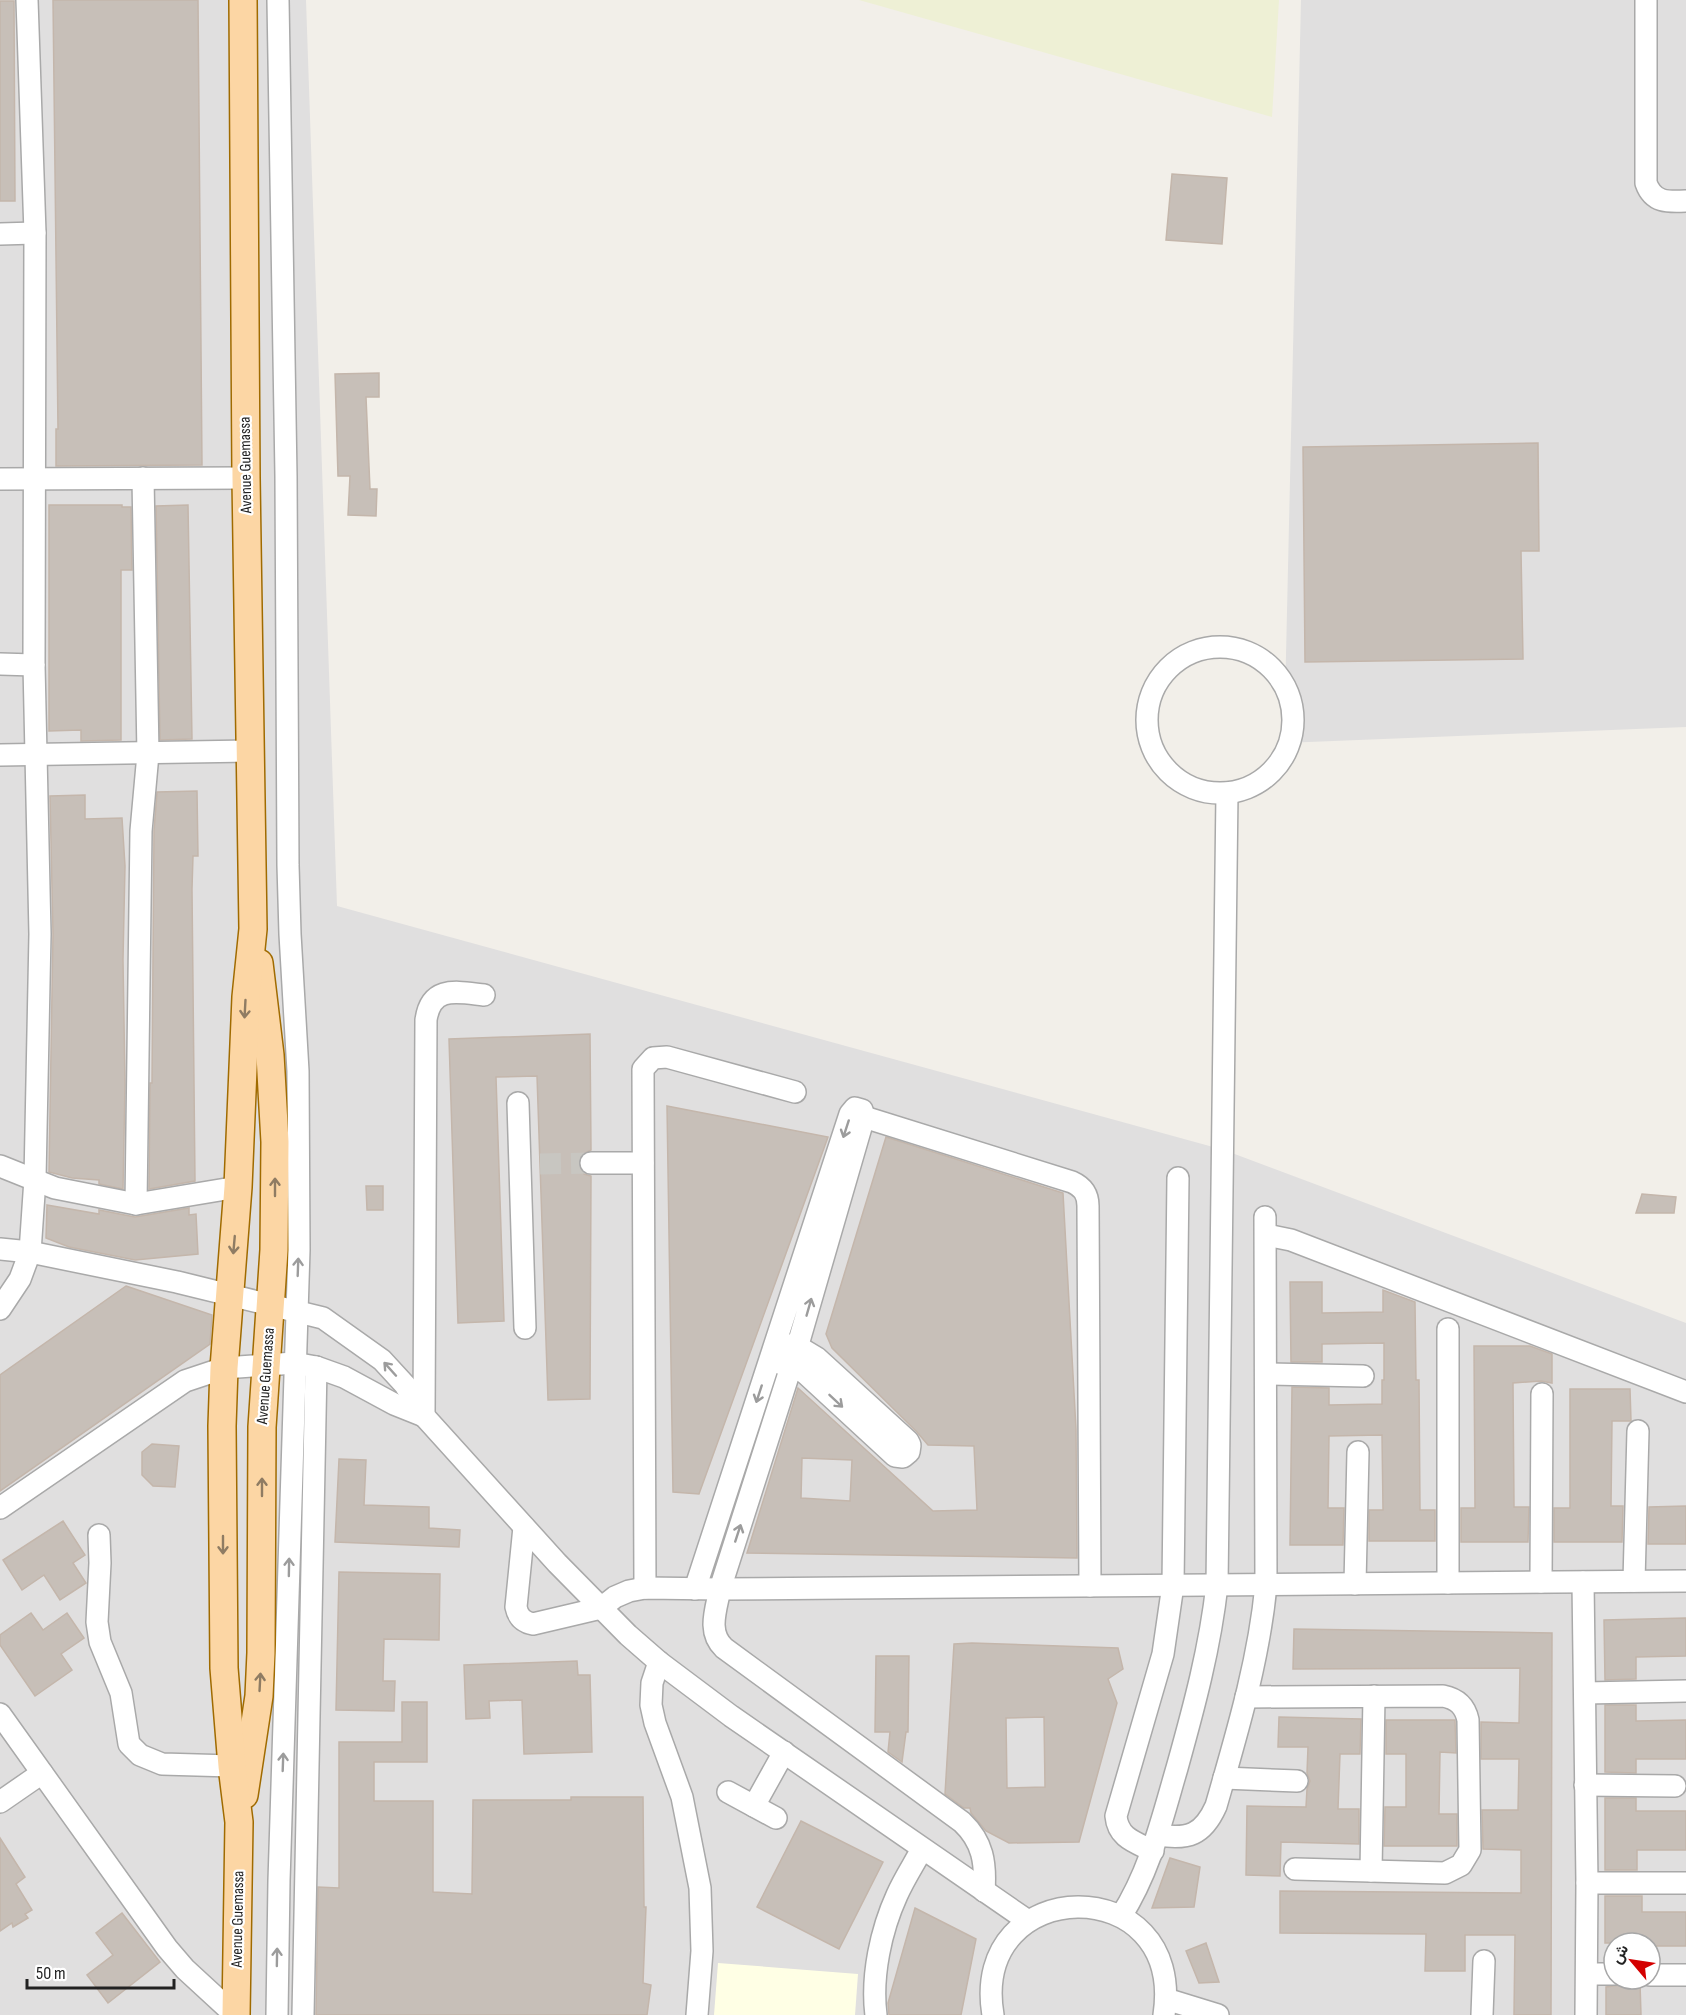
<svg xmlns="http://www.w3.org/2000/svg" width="1686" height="2015" viewBox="0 0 1686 2015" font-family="'Sofia Sans Condensed',Vazirmatn,sans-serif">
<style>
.residential{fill:#e0dfdf;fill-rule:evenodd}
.education{fill:#ffffe5}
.farmland{fill:#eef0d5}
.building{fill:#c7bfb8;stroke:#c4b6ab;stroke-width:1.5;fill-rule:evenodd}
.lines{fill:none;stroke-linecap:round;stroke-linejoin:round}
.minor-tunnel{stroke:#c8c6c1;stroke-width:21;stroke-dasharray:21 10;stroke-linecap:butt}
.minor-casing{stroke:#a9a9a9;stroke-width:24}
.major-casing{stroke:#a06b00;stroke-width:30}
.minor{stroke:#fff;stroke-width:21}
.major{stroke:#fcd6a4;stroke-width:27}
.oneway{stroke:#8f7c63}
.oneway2{stroke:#9c9c9c}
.labels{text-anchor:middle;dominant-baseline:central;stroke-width:4.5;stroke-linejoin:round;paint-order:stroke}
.street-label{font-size:16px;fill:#222;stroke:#fff}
</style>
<rect width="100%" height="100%" fill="#f2efe9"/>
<g class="residential">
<path d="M0,0H306L337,906L1224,1150L1686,1323V2015H0ZM1614,1943H1650V1979H1614Z"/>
<polygon points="1301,0 1686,0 1686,727 1284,743"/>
</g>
<polygon class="education" points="718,1963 858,1974 855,2015 714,2015"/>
<polygon class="farmland" points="859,0 1279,0 1272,117"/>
<g class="building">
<polygon points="53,0 198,0 202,465 56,466 56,429 58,429"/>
<polygon points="0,1 14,1 15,201 0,201"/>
<polygon points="1172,174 1227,178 1222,244 1166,240"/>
<polygon points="379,373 379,397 366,397 370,489 377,489 376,516 348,515 350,476 338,476 335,374"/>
<polygon points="1538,443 1539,551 1521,551 1523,659 1305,662 1303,447"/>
<polygon points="49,505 122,505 122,507 131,507 132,570 121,570 121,740 81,741 81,730 49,731"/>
<polygon points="188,505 192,739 160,740 156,506"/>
<polygon points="197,791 198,856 193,856 192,889 195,1181 149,1189 150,1083 152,1083 154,831 157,792"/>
<polygon points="85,795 85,819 122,818 125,866 123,960 125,1084 123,1189 99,1184 99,1180 72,1178 49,1172 53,934 50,796"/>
<polygon points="590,1034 591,1150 580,1156 578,1164 584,1174 591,1176 590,1399 548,1400 537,1076 496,1077 504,1321 458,1323 449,1039"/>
<polygon points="667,1106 828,1137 699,1494 673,1492"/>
<path d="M886,1137L1063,1193L1076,1429L1077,1558L747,1553L798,1388L933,1511L977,1510L974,1446L928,1445L917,1432L832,1348L826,1334ZM802,1458L852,1460L850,1501L801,1498Z"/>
<polygon points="366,1186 383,1186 383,1210 367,1210"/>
<polygon points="1642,1194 1676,1197 1674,1213 1636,1213"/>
<polygon points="47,1205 99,1214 99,1210 135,1217 189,1208 189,1215 196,1214 198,1254 135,1260 69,1247 46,1238"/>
<polygon points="1290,1282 1322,1282 1322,1313 1383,1312 1383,1290 1415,1302 1416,1380 1419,1380 1420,1510 1435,1510 1435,1541 1369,1541 1369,1510 1383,1510 1382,1435 1329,1436 1328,1508 1344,1508 1343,1545 1290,1545 1292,1387 1329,1388 1329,1405 1382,1404 1382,1380 1384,1380 1384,1343 1322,1344 1322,1362 1291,1362"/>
<polygon points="126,1286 212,1315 210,1344 0,1491 0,1375"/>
<polygon points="1474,1346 1530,1346 1552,1354 1552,1383 1541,1381 1513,1383 1514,1507 1529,1507 1528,1542 1461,1542 1461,1508 1475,1508"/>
<polygon points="1570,1389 1630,1389 1631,1421 1612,1421 1611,1506 1623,1506 1622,1542 1554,1542 1554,1508 1570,1508"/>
<polygon points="152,1444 179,1446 175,1487 153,1486 142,1475 142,1452"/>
<polygon points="339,1459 366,1460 364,1505 429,1507 429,1528 460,1530 459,1547 335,1542"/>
<polygon points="1686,1506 1686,1544 1648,1544 1649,1507"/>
<polygon points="63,1521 85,1555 73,1563 86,1583 60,1600 44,1575 22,1590 3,1560"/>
<polygon points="339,1572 440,1574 439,1640 384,1639 383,1681 395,1681 394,1711 336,1710"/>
<polygon points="31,1613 43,1630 67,1613 84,1638 61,1654 72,1670 35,1696 0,1645 0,1635"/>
<polygon points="1686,1618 1686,1656 1636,1657 1636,1679 1605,1680 1604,1620"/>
<polygon points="1294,1629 1552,1633 1551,2015 1514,2015 1515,1935 1465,1935 1465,1971 1425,1971 1426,1934 1280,1933 1280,1891 1521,1893 1521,1850 1483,1849 1482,1810 1518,1810 1519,1759 1481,1759 1481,1722 1519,1723 1520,1668 1293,1669"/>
<path d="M972,1643L1118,1648L1123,1669L1108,1679L1117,1703L1079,1842L1009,1843L986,1831L971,1813L970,1808H964L945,1794L954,1644ZM1044,1717L1045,1787L1007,1788L1006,1718Z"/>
<polygon points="876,1656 909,1656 908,1732 906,1732 902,1762 888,1752 890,1732 875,1732"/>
<polygon points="577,1661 578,1675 590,1675 592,1752 524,1754 522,1700 489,1701 490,1718 466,1719 464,1665"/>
<polygon points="402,1702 427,1702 427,1762 374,1762 374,1801 433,1801 433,1892 472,1894 473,1800 571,1800 571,1797 643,1797 644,1907 646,1907 643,1983 651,1985 647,2015 316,2015 318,1887 339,1888 339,1742 402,1742"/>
<polygon points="1605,1705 1636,1705 1636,1721 1686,1720 1686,1759 1636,1759 1636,1773 1605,1772"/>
<polygon points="1279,1717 1361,1719 1360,1754 1340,1754 1338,1809 1359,1809 1359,1844 1281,1842 1280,1876 1246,1875 1247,1806 1306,1807 1307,1789 1310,1781 1307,1773 1308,1747 1278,1747"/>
<polygon points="1386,1720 1455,1720 1456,1753 1440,1752 1439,1814 1457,1814 1457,1846 1384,1846 1385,1807 1406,1807 1406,1754 1386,1754"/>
<polygon points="1605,1798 1636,1798 1636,1811 1686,1811 1686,1850 1637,1850 1637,1870 1605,1870"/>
<polygon points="801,1821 883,1862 839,1949 757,1907"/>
<polygon points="0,1838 25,1877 16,1884 32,1910 25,1914 28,1918 13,1927 12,1923 0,1931"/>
<polygon points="1170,1858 1200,1867 1194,1907 1152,1908"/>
<polygon points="1605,1896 1642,1896 1642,1912 1686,1912 1686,1946 1650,1946 1650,1943 1605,1943"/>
<polygon points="915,1908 976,1939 961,2015 889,2015 888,2003"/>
<polygon points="122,1913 160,1962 108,2003 87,1975 113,1955 96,1933"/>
<polygon points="1206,1943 1219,1982 1199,1983 1186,1951"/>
<polygon points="1625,1981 1639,1981 1640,1983 1641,2015 1606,2015 1606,1987 1620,1985"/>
</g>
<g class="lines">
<polyline class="minor-tunnel" points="540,1164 591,1163"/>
<g class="minor-casing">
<g id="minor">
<path d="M1646,0V183C1653,203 1668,202 1686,201"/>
<polyline points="0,234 35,233"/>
<polyline points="0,479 246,478"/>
<circle cx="1220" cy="720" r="73"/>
<polyline points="0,664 34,665"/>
<polyline points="0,755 250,751"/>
<polyline points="518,1103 525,1328"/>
<path d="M864,1117L1072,1182C1083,1187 1088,1194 1088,1206L1090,1586"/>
<polyline points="591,1163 643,1163"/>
<polyline points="0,1166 55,1188 136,1204 238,1187"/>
<polyline points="136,1204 141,831 148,754 143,478"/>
<polyline points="1266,1235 1291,1240 1686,1392"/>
<polyline points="0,1249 30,1252 177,1282 323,1318 382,1360 405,1385 424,1416 557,1563 628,1635 659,1662 731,1716 1028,1921"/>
<polyline points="0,1309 20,1279 30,1252 35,1179 40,934 34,665 35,233 27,0"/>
<polyline points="779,1363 796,1368 805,1373 895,1456 903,1457 909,1452 910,1445 908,1441 817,1358 802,1349 785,1344"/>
<polyline points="1266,1374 1363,1376"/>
<path d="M424,1416L426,1020C431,985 457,992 484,995"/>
<polyline points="0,1508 185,1381 224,1368 294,1363 316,1367 344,1377 394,1404 424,1416"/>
<path d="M524,1527L516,1607C518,1617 523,1622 533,1624L601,1608L615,1597L629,1591L645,1588L720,1589L1686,1581"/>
<polyline points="99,1535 100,1563 97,1622 100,1642 121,1693 129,1744 140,1755 162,1764 232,1766"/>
<polyline points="1634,1581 1638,1431"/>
<polyline points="1541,1582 1542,1394"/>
<polyline points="1583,1582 1587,1883 1586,2015"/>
<polyline points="1448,1583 1448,1329"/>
<polyline points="1355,1584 1358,1452"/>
<polyline points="645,1588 643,1069 653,1058 667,1057 795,1092"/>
<path d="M695,1589L850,1114L855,1108L862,1110L864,1117L797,1348L720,1589C716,1610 707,1632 724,1648L962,1822C983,1842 986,1863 984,1891"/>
<polyline points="659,1662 652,1683 651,1705 655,1723 682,1797 700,1888 702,1951 697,2015"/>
<polyline points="1585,1693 1686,1691"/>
<path d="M1246,1697L1443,1696C1458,1699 1465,1706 1468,1720L1470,1850L1461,1865L1445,1873L1295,1869"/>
<polyline points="0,1714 167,1948 185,1969 235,2015"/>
<polyline points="1224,1778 1297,1781"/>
<polyline points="1585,1785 1675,1786"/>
<polyline points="728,1792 776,1818"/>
<polyline points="0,1802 42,1773"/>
<polyline points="754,1806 784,1752"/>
<path d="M1158,1835C1188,1840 1203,1835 1216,1806C1237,1733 1259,1660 1266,1585L1265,1217"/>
<path d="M1153,1851C1135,1842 1118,1838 1116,1816L1163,1654L1173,1585L1178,1178"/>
<polyline points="1371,1871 1374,1696"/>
<polyline points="1587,1883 1686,1883"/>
<path d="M1121,1916C1150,1871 1162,1819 1177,1768C1194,1707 1210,1648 1217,1585L1227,793"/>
<polyline points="1587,1974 1614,1974"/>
<polyline points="1650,1975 1686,1975"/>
<polyline points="1166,1999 1218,2015"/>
<polyline points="277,2015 279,1881 299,1250 298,1071 290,934 288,865 286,476 278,0"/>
<polyline points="303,2015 316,1367"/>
<path d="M876,2015C871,1976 881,1930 897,1895C904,1879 914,1864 922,1849"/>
<path d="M993,2015C969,1873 1186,1869 1164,2015"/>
<polyline points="1482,2015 1484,1961"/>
</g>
</g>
<g class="major-casing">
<g id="major">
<polyline points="244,1795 259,1696 261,1653 262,1427 274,1250 275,1142 270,1055 259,963"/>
<polyline points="236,2015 239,1822 232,1766 224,1668 222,1426 224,1368 238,1187 246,997 253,929 246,478 243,0"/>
</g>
</g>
<use href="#minor" class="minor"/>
<use href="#major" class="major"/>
</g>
<defs><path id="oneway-shaft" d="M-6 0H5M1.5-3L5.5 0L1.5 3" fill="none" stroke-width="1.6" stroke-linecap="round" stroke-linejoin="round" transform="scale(1.5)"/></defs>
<g class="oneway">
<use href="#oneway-shaft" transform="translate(245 1009) rotate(93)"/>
<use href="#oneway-shaft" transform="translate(275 1187) rotate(-90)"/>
<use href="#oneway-shaft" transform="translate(234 1245) rotate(95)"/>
<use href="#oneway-shaft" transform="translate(262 1487) rotate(-90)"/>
<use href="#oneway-shaft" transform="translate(223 1545) rotate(90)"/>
<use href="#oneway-shaft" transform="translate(260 1682) rotate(-87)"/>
</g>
<g class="oneway2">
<use href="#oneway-shaft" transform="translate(846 1129) rotate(108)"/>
<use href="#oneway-shaft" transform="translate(298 1267) rotate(-88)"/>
<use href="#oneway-shaft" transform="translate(809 1307) rotate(-74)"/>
<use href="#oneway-shaft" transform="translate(390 1369) rotate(-132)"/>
<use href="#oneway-shaft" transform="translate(759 1394) rotate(108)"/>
<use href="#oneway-shaft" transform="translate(836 1401) rotate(43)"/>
<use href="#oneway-shaft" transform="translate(738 1533) rotate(-72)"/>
<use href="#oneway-shaft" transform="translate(289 1567) rotate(-89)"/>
<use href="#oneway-shaft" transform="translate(283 1762) rotate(-88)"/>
<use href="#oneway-shaft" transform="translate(277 1957) rotate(-89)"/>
</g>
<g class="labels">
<g class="street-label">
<text transform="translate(246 465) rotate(-91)">Avenue Guemassa</text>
<text transform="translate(266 1376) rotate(-86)">Avenue Guemassa</text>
<text transform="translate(238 1919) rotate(-89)">Avenue Guemassa</text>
</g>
</g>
<g transform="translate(1632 1961) rotate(299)"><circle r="28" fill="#ffffff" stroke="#a7a7a7" stroke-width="1.5"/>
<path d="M0-4.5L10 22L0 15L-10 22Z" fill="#d40000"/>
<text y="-9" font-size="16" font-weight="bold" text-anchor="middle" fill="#222222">ش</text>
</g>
<path d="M27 1979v9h147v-9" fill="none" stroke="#222222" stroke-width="3"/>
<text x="36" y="1979" font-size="18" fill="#222222" stroke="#ffffff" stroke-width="4.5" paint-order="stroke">50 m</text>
</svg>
